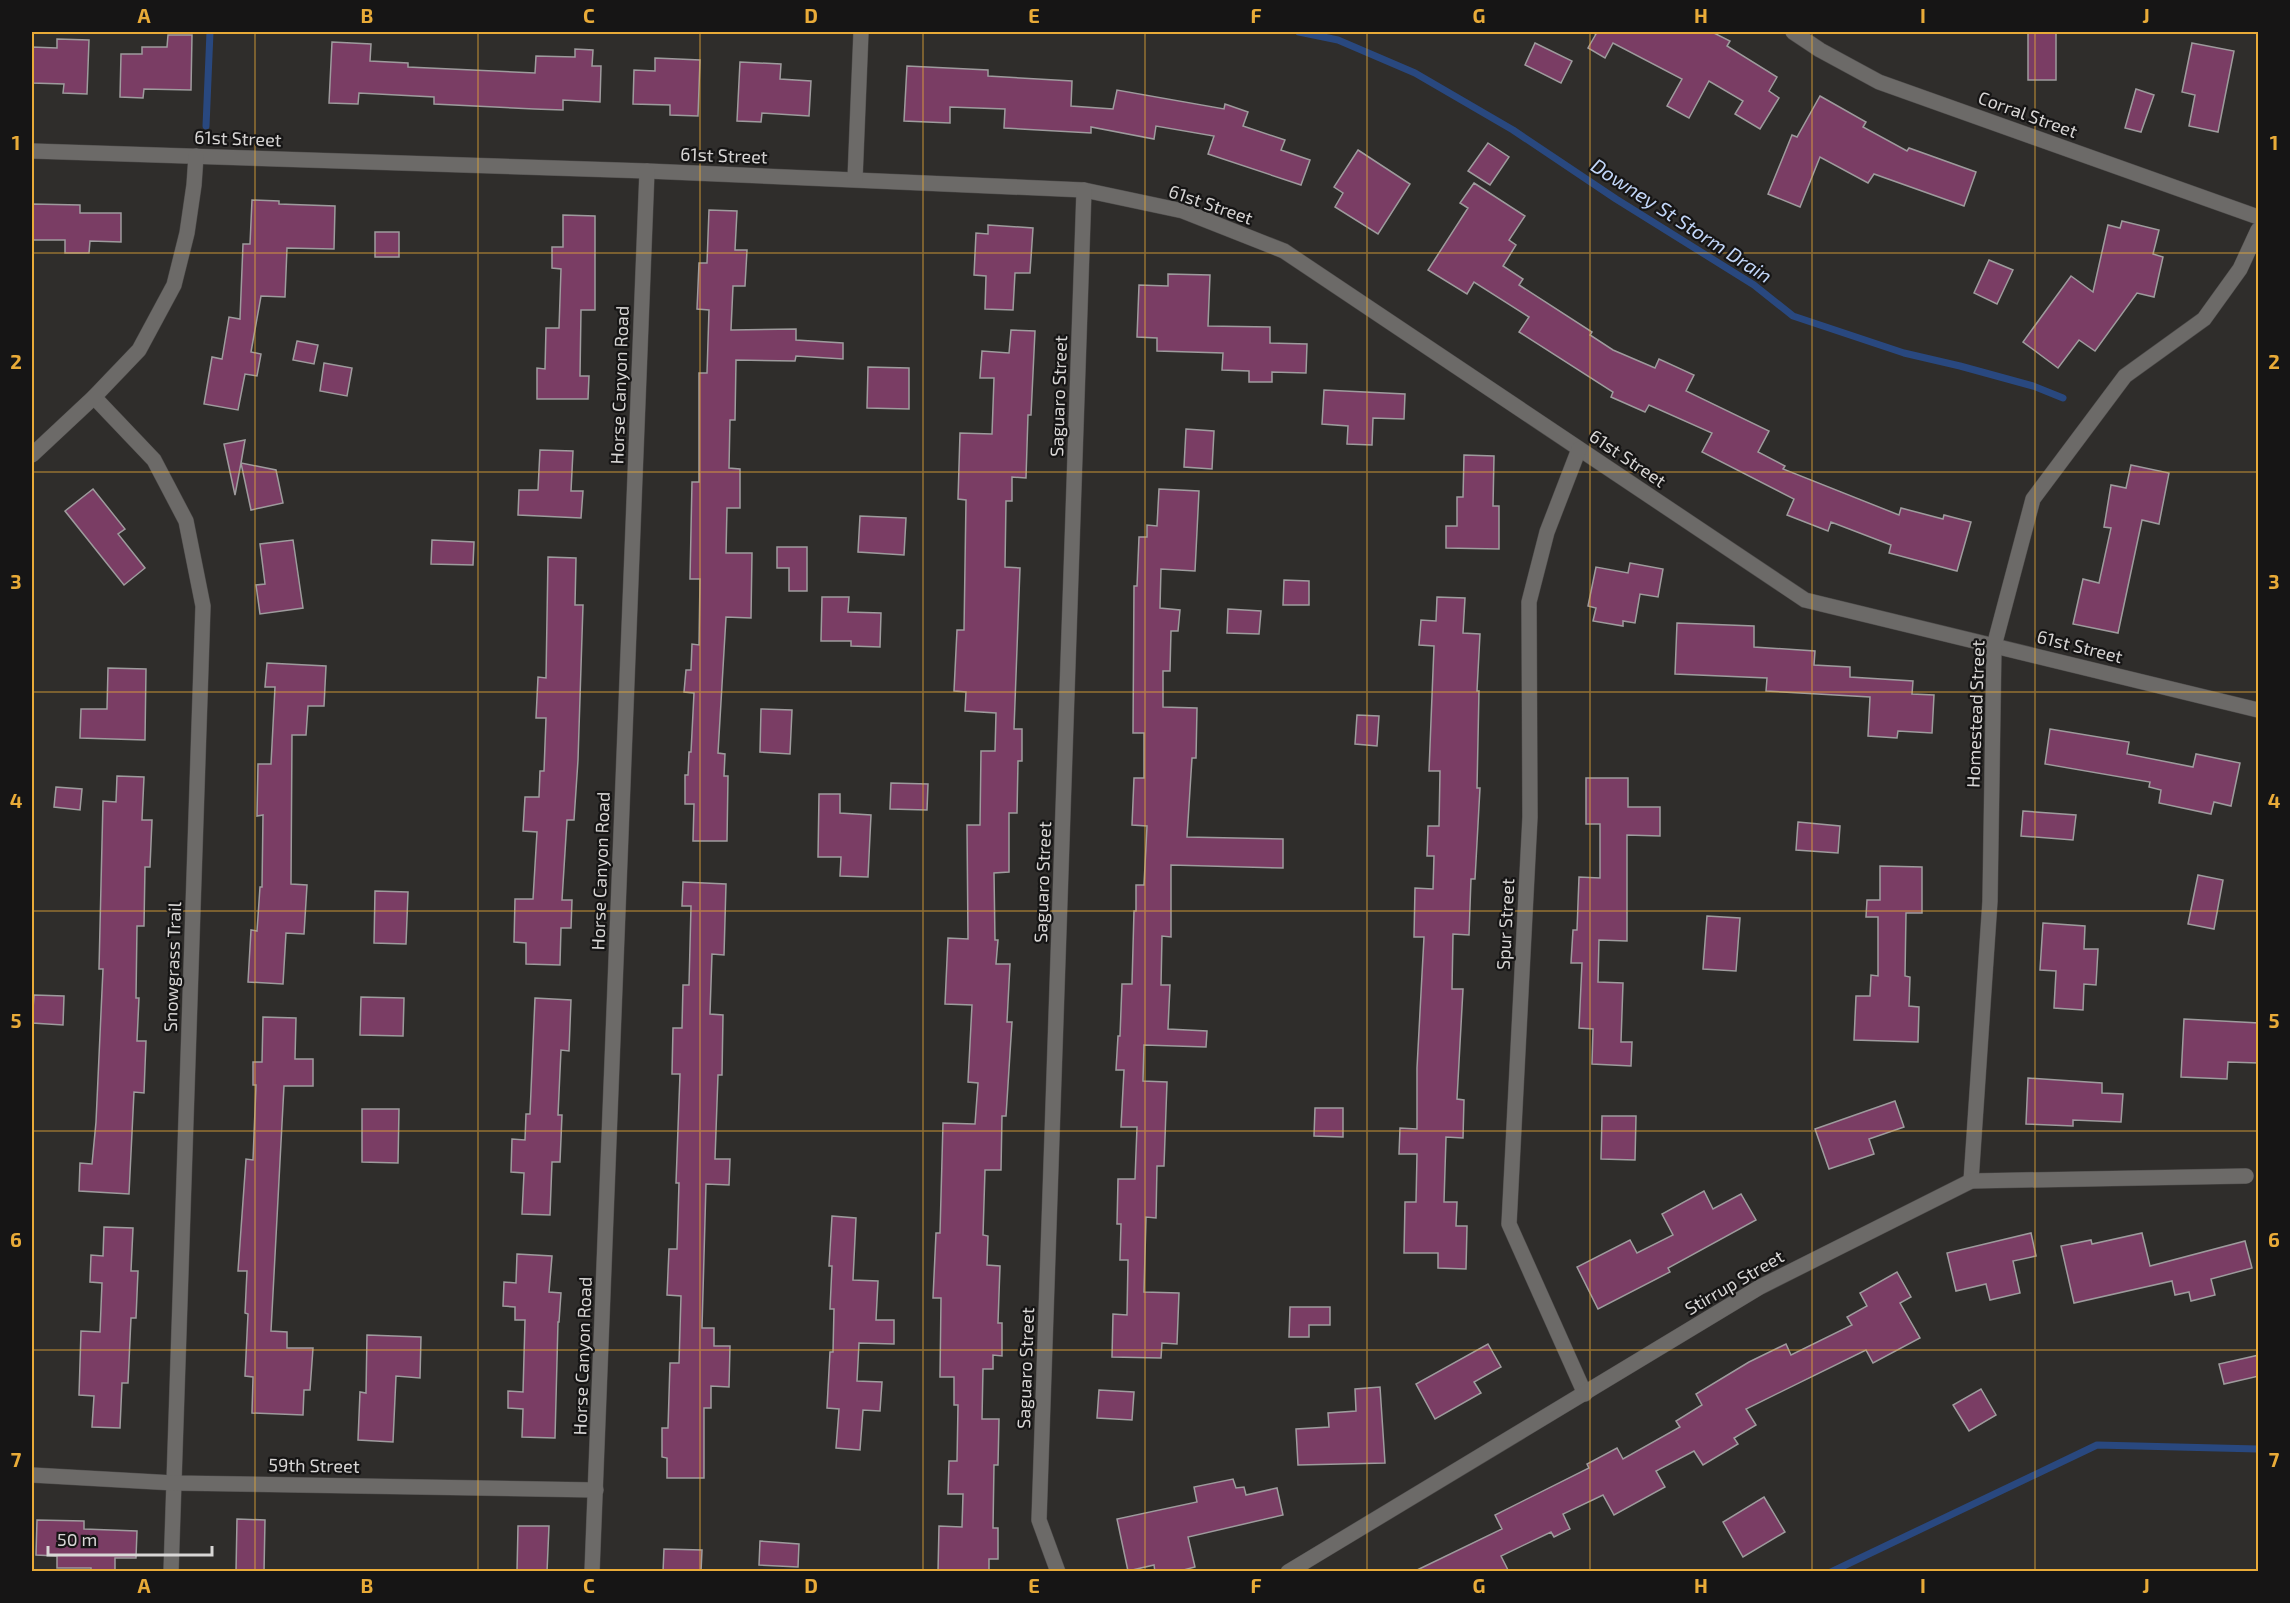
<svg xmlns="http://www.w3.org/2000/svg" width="2290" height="1603" viewBox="0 0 2290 1603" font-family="'Exo 2',sans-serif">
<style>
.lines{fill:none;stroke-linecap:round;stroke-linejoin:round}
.stream{stroke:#29487f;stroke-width:7}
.building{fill:#7a3d64;stroke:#9e9b9d;stroke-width:1.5}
.minor-casing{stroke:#4d4b4a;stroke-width:16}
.minor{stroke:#6c6a68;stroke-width:15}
.grid{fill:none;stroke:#e9ab38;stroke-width:1.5;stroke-opacity:0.55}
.labels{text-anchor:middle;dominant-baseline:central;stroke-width:4.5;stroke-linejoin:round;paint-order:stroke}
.street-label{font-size:18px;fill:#d8d6d5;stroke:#161515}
.water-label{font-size:20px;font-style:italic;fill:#c2d6f8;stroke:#161515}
.neatline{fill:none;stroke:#e9ab38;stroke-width:2}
.grid-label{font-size:20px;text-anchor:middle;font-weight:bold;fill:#e9ab38}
</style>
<rect width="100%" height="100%" fill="#2f2d2b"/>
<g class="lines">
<g class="stream">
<polyline points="1299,32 1338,40 1415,73 1513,130 1616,199 1754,285 1793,316 1904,353 1960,366 2033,386 2063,398"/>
<polyline points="206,126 210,32"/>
<polyline points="1831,1572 2097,1445 2258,1449"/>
</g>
</g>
<g class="building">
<polygon points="1591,32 1712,32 1730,41 1727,46 1777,77 1769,91 1779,98 1760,129 1735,114 1743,101 1709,81 1689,118 1667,106 1682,79 1613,43 1605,58 1588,48 1596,34"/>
<rect x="2028" y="32" width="28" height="48"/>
<polygon points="168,35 192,35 191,90 144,89 143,98 120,97 121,54 142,54 142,47 167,47"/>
<polygon points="57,39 89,40 87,94 63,93 64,84 32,83 32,47 57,48"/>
<polygon points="332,42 371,44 370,61 408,63 408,67 535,73 536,56 575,57 575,49 593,50 592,66 601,66 600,102 563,100 563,110 534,109 434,104 434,97 359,93 358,104 329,103"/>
<polygon points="1535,43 1572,61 1561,83 1525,65"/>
<polygon points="2192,43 2234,51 2218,132 2189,126 2195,95 2182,92"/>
<polygon points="655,58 700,60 698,116 670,115 670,105 633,104 634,70 655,71"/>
<polygon points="740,62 781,64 780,79 811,81 809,116 762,113 761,122 737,121"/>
<polygon points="907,66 988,70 988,76 1072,81 1071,106 1113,109 1117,90 1224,109 1225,104 1248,112 1243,126 1285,140 1281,150 1310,160 1301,185 1208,154 1214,136 1156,126 1154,139 1091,127 1091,133 1004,128 1005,109 950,107 950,123 904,121"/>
<polygon points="2136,89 2154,95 2141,132 2125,128"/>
<polygon points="1820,96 1866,122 1863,127 1907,151 1909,148 1976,172 1964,206 1874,174 1868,183 1820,157 1800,207 1768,194 1792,135 1797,137"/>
<polygon points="1488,143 1509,157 1490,185 1468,171"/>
<polygon points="1358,150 1410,184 1378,234 1335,207 1343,193 1334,187"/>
<polygon points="1474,183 1525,216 1509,240 1516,245 1503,266 1523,279 1519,285 1592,332 1590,335 1613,350 1655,368 1659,359 1694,375 1686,391 1769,431 1758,452 1785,466 1783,469 1899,515 1901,508 1943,519 1944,515 1971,522 1957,571 1889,553 1891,545 1831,522 1828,531 1787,515 1794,499 1702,452 1712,433 1649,405 1645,412 1611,397 1613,392 1519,332 1529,317 1474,282 1467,294 1428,270 1468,208 1460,203"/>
<polygon points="252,200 279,201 279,204 335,206 334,249 287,248 285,297 261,296 251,352 261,354 257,376 245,374 238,410 204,404 212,357 222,359 229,317 240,319 243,244 250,244"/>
<polygon points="32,204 80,205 80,213 121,213 121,242 90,241 89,253 65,253 65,240 32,240"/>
<polygon points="709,210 737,211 735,250 747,250 745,286 733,286 731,330 796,329 796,340 843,343 843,359 796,356 795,361 736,360 735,420 730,420 729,468 740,469 740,508 727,508 726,553 752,553 751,618 726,617 718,753 725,754 724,776 728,776 727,841 693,841 694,804 685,804 685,775 688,775 689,752 691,752 694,693 684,692 686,670 691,670 692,644 699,645 700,579 690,579 692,482 699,482 699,373 707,373 709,310 697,309 699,263 707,263"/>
<polygon points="563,215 595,216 595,310 581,310 580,376 589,376 588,399 537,399 537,368 545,369 546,328 559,328 561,269 552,268 552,247 563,247"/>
<polygon points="2122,221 2159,230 2153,254 2163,257 2154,297 2137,293 2095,351 2079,340 2058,368 2023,342 2071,276 2093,292 2108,225 2120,228"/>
<polygon points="988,225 1033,228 1030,273 1015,273 1013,310 985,309 986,276 974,275 976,233 988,234"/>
<rect x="375" y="232" width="24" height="25"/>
<polygon points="1989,260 2013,270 1997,304 1974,293"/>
<polygon points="1168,274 1210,275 1208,326 1270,327 1270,343 1307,344 1306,373 1272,372 1272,382 1249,382 1249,371 1222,370 1223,353 1157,351 1157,338 1137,337 1139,285 1168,286"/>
<polygon points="1011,330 1035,331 1031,415 1028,415 1026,478 1012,477 1012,501 1006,501 1005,567 1020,568 1014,729 1022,729 1022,761 1018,761 1017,813 1009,813 1009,872 994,873 995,940 998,940 996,964 1010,964 1007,1022 1012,1022 1006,1116 1002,1116 1001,1170 985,1170 983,1235 988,1236 987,1265 1000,1266 998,1323 1002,1323 1002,1356 993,1355 993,1369 983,1369 982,1419 999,1419 998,1465 994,1465 993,1528 998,1528 998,1559 989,1559 989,1572 938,1572 939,1526 962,1527 963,1494 948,1494 949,1461 957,1461 958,1405 954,1405 954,1377 940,1377 941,1298 933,1298 936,1233 940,1233 943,1123 975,1124 978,1083 968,1082 972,1005 945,1004 948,938 968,939 967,825 980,825 981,751 995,751 996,713 965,711 966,692 954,691 957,630 964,630 966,500 958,499 960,433 992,434 994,378 980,378 982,351 1009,353"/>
<polygon points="297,341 318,345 314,364 293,360"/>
<polygon points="324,363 352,368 347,396 320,391"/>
<polygon points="868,367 909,368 909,409 867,408"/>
<polygon points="1324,390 1405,394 1404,419 1373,418 1372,445 1347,444 1348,426 1322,424"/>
<polygon points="1186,429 1214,431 1212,469 1184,467"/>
<polygon points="245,440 241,463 276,470 283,503 251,510 241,463 235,495 224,444"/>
<polygon points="540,450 573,451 571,491 583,491 581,518 518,515 519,490 538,490"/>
<polygon points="1464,455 1494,456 1493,506 1499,506 1499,549 1446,548 1446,526 1457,526 1457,497 1463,497"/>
<polygon points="2131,465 2169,473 2159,524 2142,520 2118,633 2073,624 2083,579 2099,583 2111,528 2104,527 2111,485 2126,488"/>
<polygon points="93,489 125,529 118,534 145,568 124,585 65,511"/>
<polygon points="1159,489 1199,491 1195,571 1161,569 1160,608 1180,610 1178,631 1171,631 1170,671 1163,671 1163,707 1197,708 1196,758 1192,758 1187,837 1283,839 1283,868 1171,865 1171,937 1162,936 1161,985 1170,985 1168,1029 1207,1031 1206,1047 1144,1045 1143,1081 1167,1082 1164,1166 1157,1166 1156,1218 1146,1217 1144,1292 1179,1293 1177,1344 1162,1343 1161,1358 1112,1357 1113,1314 1127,1315 1128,1260 1120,1260 1121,1224 1117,1224 1118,1179 1135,1179 1137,1127 1121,1127 1124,1070 1116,1070 1118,1036 1120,1036 1122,984 1132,984 1134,911 1136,911 1136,885 1144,885 1147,826 1132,825 1134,778 1144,778 1144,733 1133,733 1134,586 1137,586 1139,537 1147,537 1147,525 1157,526"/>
<polygon points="860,516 906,518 904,555 858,552"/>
<polygon points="293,540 303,608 260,614 256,585 265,584 260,544"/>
<polygon points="432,540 474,542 473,565 431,564"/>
<polygon points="777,547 807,547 807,591 789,591 789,568 777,568"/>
<polygon points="548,557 576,558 575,605 583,605 578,760 574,820 567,820 562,900 572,900 571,928 561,928 560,965 526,964 526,943 514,942 515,899 533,899 537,832 523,831 525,797 539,797 540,771 544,771 546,718 536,718 538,677 546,678"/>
<polygon points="1630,563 1663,569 1658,597 1640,594 1635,623 1623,621 1623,626 1593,621 1596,608 1588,606 1596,567 1628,573"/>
<polygon points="1284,580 1309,581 1309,605 1283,605"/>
<polygon points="822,597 849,597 848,612 881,613 880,647 851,646 851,641 821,641"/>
<polygon points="1437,597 1465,598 1463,633 1480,634 1477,691 1479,691 1477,788 1480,788 1475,879 1471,879 1469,935 1453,934 1452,989 1463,989 1457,1099 1464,1100 1463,1138 1446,1137 1444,1202 1457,1202 1456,1226 1467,1226 1466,1269 1438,1268 1438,1253 1404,1253 1405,1202 1416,1202 1417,1154 1399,1154 1400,1128 1417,1129 1417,1068 1424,937 1414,937 1415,888 1433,889 1434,856 1427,856 1428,826 1439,826 1440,771 1429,771 1434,646 1419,645 1421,620 1436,621"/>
<polygon points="1228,609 1261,611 1259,634 1227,633"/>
<polygon points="1677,623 1754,626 1754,647 1815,651 1814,665 1850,667 1850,677 1913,681 1912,694 1934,695 1932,733 1898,731 1897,738 1868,736 1870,697 1766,691 1767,678 1675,674"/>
<polygon points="267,663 326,666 324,706 308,706 306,735 292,735 291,884 307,885 304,934 286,933 283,984 248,982 251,930 257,931 260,887 262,887 263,815 257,816 258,764 271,764 275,687 265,687"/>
<polygon points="108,668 146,669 145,740 80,738 81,709 107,709"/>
<polygon points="761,709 792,710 790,754 760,752"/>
<polygon points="1357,715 1379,716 1377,746 1355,744"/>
<polygon points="2050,729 2129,742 2127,754 2193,767 2196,754 2240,763 2231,806 2214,802 2211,814 2159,803 2161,790 2149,787 2150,782 2045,764"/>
<polygon points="117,776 144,777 142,820 152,820 150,867 145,867 144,926 137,926 136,998 139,998 137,1041 146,1041 144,1093 134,1092 129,1194 79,1191 80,1163 92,1164 96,1122 103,969 99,969 103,801 116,802"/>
<polygon points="1586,778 1628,778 1628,807 1660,807 1660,836 1627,835 1627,941 1599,940 1598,982 1623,983 1621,1042 1632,1042 1631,1066 1592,1064 1593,1029 1579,1028 1582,963 1571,963 1573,930 1577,930 1579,877 1600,878 1600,824 1586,824"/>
<polygon points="891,783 928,784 927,810 890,809"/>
<polygon points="56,787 82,789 80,810 54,807"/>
<polygon points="819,794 840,794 840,813 871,815 868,877 840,876 841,857 818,857"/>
<polygon points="2023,811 2076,815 2073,840 2021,836"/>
<polygon points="1798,822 1840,826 1838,853 1796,850"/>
<polygon points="1880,866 1922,867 1922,913 1906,913 1905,976 1910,977 1909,1006 1919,1007 1918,1042 1854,1040 1856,996 1870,996 1871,975 1878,976 1878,917 1866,917 1867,900 1880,900"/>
<polygon points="2198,875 2223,880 2214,929 2188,924"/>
<polygon points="683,882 726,884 724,955 712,954 710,1014 723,1015 722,1075 718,1075 715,1159 730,1159 729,1185 706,1184 702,1328 714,1328 714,1346 730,1346 729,1387 711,1386 711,1408 704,1408 704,1478 667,1478 667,1458 662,1457 662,1428 668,1428 670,1363 679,1363 681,1296 667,1295 669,1249 677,1249 679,1183 676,1183 680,1074 672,1074 673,1028 682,1028 683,985 689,985 691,906 682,906"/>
<polygon points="375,891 408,892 406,944 374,943"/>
<polygon points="1707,916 1740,918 1736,971 1703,969"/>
<polygon points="2043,923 2085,926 2084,949 2098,949 2096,985 2084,984 2083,1010 2054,1008 2056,971 2040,970"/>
<polygon points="34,995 64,996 63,1025 32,1023"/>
<polygon points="361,997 404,998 403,1036 360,1035"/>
<polygon points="535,998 571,1000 569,1051 561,1050 558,1115 562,1115 560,1162 552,1162 550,1215 522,1214 524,1173 511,1172 512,1139 525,1140 526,1114 530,1114"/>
<polygon points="263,1017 296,1018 295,1059 313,1059 313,1086 284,1086 271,1331 287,1332 287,1348 313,1348 310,1390 304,1390 303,1415 252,1413 253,1377 245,1376 248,1314 245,1313 247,1271 238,1271 246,1159 253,1160 256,1085 253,1085 253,1062 262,1062"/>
<polygon points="2184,1019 2259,1023 2259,1063 2228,1062 2227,1079 2181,1077"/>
<polygon points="2028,1078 2102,1083 2102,1093 2123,1094 2121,1122 2073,1120 2073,1126 2026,1124"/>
<polygon points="1895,1101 1904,1127 1869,1139 1874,1154 1829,1169 1815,1129"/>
<polygon points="1315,1108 1343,1108 1343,1137 1314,1136"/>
<polygon points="362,1109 399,1109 398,1163 362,1162"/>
<polygon points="1602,1116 1636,1116 1635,1160 1601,1159"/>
<polygon points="1704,1191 1713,1209 1741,1194 1756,1220 1668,1268 1670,1272 1598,1309 1577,1267 1630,1240 1637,1253 1673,1235 1662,1214"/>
<polygon points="832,1216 856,1218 853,1280 878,1281 876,1320 894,1320 894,1344 859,1343 857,1381 882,1382 880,1411 863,1410 860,1450 836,1448 839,1409 827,1408 830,1352 833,1352 834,1309 830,1309 832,1266 829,1266"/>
<polygon points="104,1227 133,1228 131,1271 138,1271 136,1318 131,1318 128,1383 122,1383 120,1428 92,1427 94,1396 79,1395 81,1331 100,1332 102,1283 90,1282 91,1255 103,1256"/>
<polygon points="2031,1233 2036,1256 2013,1261 2020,1293 1990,1300 1986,1284 1956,1291 1947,1253"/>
<polygon points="2142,1233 2150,1266 2245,1241 2252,1268 2211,1279 2215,1295 2191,1301 2189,1292 2175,1295 2172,1281 2074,1303 2061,1246 2091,1240 2092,1244"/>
<polygon points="517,1254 552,1256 549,1292 561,1293 559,1322 558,1322 555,1438 522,1437 523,1409 508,1408 508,1391 523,1392 525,1320 515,1320 515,1307 503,1306 504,1282 516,1283"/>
<polygon points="1897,1272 1911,1297 1900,1303 1920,1338 1873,1363 1866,1350 1746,1409 1756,1425 1734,1438 1738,1444 1703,1465 1694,1451 1656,1471 1665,1487 1614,1515 1603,1495 1563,1514 1570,1529 1554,1537 1551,1532 1501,1556 1509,1572 1413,1572 1502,1529 1495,1515 1589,1468 1587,1464 1617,1448 1623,1459 1680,1427 1676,1421 1702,1405 1696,1394 1749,1362 1786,1344 1791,1355 1852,1325 1847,1317 1867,1306 1860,1293"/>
<polygon points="1290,1307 1330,1307 1330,1325 1309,1325 1309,1337 1289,1337"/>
<polygon points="367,1335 421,1337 420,1378 396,1376 393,1442 358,1440 360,1392 366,1393"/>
<polygon points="1488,1344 1501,1367 1474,1382 1481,1393 1435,1419 1416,1384"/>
<polygon points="2259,1355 2259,1376 2224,1384 2219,1364"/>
<polygon points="1380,1387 1385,1463 1298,1465 1296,1429 1329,1427 1328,1413 1356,1411 1355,1389"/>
<polygon points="1981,1389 1996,1415 1969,1431 1953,1405"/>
<polygon points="1099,1390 1134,1392 1132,1420 1097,1418"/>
<polygon points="1233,1479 1236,1488 1244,1487 1246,1495 1277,1488 1283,1515 1188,1537 1195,1567 1176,1572 1155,1572 1154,1565 1128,1571 1117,1519 1197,1502 1194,1487"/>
<polygon points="1764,1497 1785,1532 1743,1557 1723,1522"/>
<polygon points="237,1519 265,1520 264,1572 236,1572"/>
<polygon points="37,1520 84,1521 84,1529 137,1531 136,1558 115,1558 115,1572 91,1572 91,1568 57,1568 57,1556 36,1555"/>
<polygon points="518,1526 549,1526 547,1572 517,1572"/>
<polygon points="760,1541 799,1544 798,1567 759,1565"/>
<polygon points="664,1549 702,1550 701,1572 663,1572"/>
</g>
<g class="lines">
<g class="minor-casing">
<g id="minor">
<polyline points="1793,32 1820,50 1879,82 2258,217"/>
<polyline points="32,151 647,171 1084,190 1183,211 1284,251 1805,600 2258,710"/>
<polyline points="855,179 861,32"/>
<polyline points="94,397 154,460 186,521 203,606 171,1572"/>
<polyline points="1579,449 1547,532 1529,602 1530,817 1509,1224 1585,1394"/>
<polyline points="32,455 94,397 139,350 174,285 187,233 194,185 196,156"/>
<polyline points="1971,1181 1990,901 1994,646 2033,499 2125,376 2204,319 2240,269 2258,230"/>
<polyline points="32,1475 174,1483 596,1490"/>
<polyline points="592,1572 647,171"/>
<polyline points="1058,1572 1039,1520 1084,190"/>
<polyline points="1288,1572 1760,1287 1971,1181 2246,1176"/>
</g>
</g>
<use href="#minor" class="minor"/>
</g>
<path class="grid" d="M255,32V1572M478,32V1572M700,32V1572M923,32V1572M1145,32V1572M1367,32V1572M1590,32V1572M1812,32V1572M2035,32V1572M32,253H2258M32,472H2258M32,692H2258M32,911H2258M32,1131H2258M32,1350H2258"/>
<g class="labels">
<g class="street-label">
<text transform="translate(2028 114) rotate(20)">Corral Street</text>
<text transform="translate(238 138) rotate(2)">61st Street</text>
<text transform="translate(724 155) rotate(2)">61st Street</text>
<text transform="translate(1211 204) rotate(19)">61st Street</text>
<text transform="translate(619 385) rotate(-88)">Horse Canyon Road</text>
<text transform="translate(1058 396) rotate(-88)">Saguaro Street</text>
<text transform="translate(1628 458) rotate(34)">61st Street</text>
<text transform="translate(2080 646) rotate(14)">61st Street</text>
<text transform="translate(1975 714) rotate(-88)">Homestead Street</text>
<text transform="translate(600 871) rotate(-88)">Horse Canyon Road</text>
<text transform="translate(1042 882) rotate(-88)">Saguaro Street</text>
<text transform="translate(1505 924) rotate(-87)">Spur Street</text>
<text transform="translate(172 967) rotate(-88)">Snowgrass Trail</text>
<text transform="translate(1734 1282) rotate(-30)">Stirrup Street</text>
<text transform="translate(582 1356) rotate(-88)">Horse Canyon Road</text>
<text transform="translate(1025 1368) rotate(-88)">Saguaro Street</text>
<text transform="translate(314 1465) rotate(1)">59th Street</text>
</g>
<g class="water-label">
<text transform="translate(1682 220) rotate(33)">Downey St Storm Drain</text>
</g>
</g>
<rect width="2290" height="1603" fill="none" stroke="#161515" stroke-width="66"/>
<path d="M48 1546v9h164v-9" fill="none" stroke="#d8d6d5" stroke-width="3"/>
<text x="57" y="1546" font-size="18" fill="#d8d6d5" stroke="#161515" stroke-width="4.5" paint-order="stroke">50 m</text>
<rect x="33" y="33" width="2224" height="1537" class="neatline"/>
<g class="grid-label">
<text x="144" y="23">A</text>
<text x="367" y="23">B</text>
<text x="589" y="23">C</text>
<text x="811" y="23">D</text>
<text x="1034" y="23">E</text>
<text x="1256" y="23">F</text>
<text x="1479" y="23">G</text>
<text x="1701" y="23">H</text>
<text x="1923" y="23">I</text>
<text x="2146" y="23">J</text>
<text x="16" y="150">1</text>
<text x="2274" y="150">1</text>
<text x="16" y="369">2</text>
<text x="2274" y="369">2</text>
<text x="16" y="589">3</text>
<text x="2274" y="589">3</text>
<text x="16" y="808">4</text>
<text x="2274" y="808">4</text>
<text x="16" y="1028">5</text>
<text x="2274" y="1028">5</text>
<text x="16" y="1247">6</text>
<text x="2274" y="1247">6</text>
<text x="16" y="1467">7</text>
<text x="2274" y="1467">7</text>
<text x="144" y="1593">A</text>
<text x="367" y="1593">B</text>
<text x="589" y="1593">C</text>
<text x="811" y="1593">D</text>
<text x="1034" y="1593">E</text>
<text x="1256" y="1593">F</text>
<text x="1479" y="1593">G</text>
<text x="1701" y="1593">H</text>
<text x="1923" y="1593">I</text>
<text x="2146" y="1593">J</text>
</g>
</svg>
